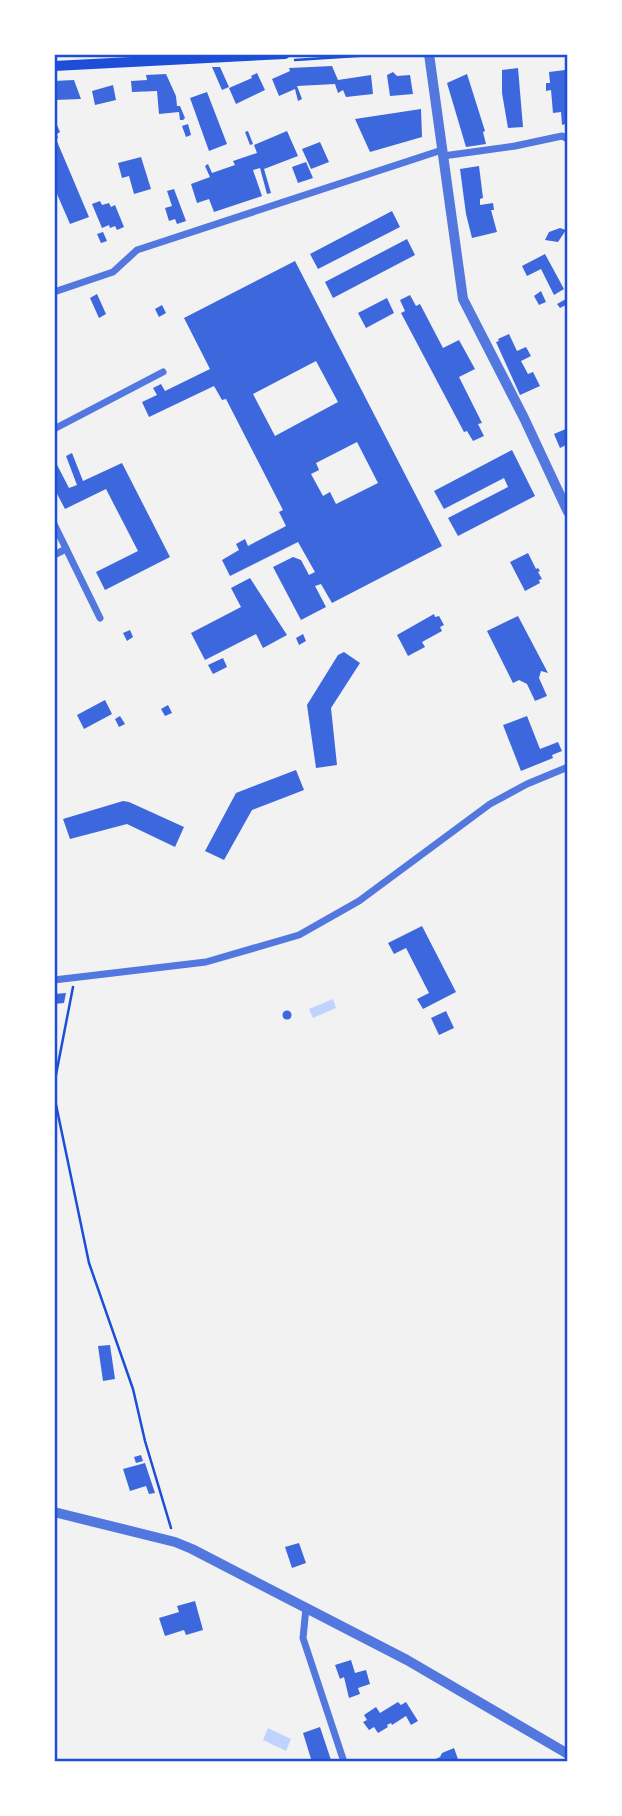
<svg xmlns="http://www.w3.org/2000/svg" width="622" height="1816" viewBox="0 0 622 1816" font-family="'Fira Sans Condensed',sans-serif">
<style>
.water{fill:#bfd3fe}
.building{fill:#3d67dc;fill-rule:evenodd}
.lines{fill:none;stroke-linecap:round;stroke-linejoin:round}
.path{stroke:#1d4ed8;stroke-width:2.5}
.minor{stroke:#5277de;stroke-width:7}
.tertiary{stroke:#5277de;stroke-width:10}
.secondary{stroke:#1d4ed8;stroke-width:10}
.neatline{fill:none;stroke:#1d4ed8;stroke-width:2.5}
</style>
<rect width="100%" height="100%" fill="#f2f2f2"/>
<g class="water">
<polygon points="333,999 336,1008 313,1018 309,1009"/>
<polygon points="268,1728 291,1739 286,1751 263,1740"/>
</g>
<g class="building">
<polygon points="332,66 338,80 371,75 373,94 346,97 343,90 338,93 335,84 297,86 302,99 298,101 295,89 279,96 272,79 290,71 289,68"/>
<polygon points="212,67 220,67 229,87 222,90"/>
<polygon points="518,68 523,127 508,128 502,93 502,70"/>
<polygon points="565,70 568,88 568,123 562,125 561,112 553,113 551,90 546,91 546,83 550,83 549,72"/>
<polygon points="393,72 397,76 410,75 413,94 390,96 387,75"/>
<polygon points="257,73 265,90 236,104 229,88 252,78 251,76"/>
<polygon points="166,74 176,96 177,106 180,106 185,118 183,120 180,120 179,112 159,114 157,91 132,92 131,81 147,80 146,75"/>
<polygon points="467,74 485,131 483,132 486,144 466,147 447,83"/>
<polygon points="74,80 81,99 54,100 54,81"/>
<polygon points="113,85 116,100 95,105 92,91"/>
<polygon points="207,92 227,144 209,151 190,98"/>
<polygon points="421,109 422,137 370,152 355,119"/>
<polygon points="54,118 60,132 57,134 58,138 56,139 89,217 70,224 54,187"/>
<polygon points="188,124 191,135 186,137 182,126"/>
<polygon points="248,131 253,144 250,145 245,132"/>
<polygon points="287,131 298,156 264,169 271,193 267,194 260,168 253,170 262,196 214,212 209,199 197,203 191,184 210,177 205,166 208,164 212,173 235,165 233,161 257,153 254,145"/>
<polygon points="320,142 329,162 311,169 302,149"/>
<polygon points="141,157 151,189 134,194 129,176 122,178 118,163"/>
<polygon points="306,162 313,178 298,183 292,167"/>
<polygon points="479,166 483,198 480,199 480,205 493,203 494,210 491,210 497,232 472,238 466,214 460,169"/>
<polygon points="174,189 186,221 177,224 175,219 169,221 165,208 172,206 167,191"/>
<polygon points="100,201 102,205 109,203 111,207 115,205 124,227 117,230 115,226 110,228 109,225 102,228 92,204"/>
<polygon points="392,211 400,227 318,269 310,254"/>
<polygon points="560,228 566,230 558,242 545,240 549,232"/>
<polygon points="103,232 107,241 101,243 97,234"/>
<polygon points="407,239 415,255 333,298 325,282"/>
<polygon points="545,254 564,289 554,295 541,269 527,276 522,266"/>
<path d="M295,261L442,546L332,603L321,584L315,586L326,607L301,620L273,567L293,557L301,560L309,575L315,572L298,542L230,576L222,560L239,550L236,544L245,539L248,546L286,526L279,512L283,510L226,399L222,400L214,386L149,417L142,402L157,395L153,388L161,384L165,391L210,369L184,318ZM316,361L338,402L275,436L253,394ZM357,442L378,483L336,504L330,492L323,496L311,474L319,470L316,463Z"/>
<polygon points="541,291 546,302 539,305 534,296"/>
<polygon points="97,294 106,314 99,318 90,298"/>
<polygon points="410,295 416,306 420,304 443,348 459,340 475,369 459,377 482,423 478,424 484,436 473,441 467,431 464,432 401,313 405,311 400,300"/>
<polygon points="387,298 394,313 366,328 358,313"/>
<polygon points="566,299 568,304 560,308 557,304"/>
<polygon points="162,305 166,313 159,317 155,309"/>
<polygon points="509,334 517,351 526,347 531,356 521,361 528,374 533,372 540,386 520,395 496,342 499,341 498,339"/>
<polygon points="568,428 568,444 560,448 554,434"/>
<polygon points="512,450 535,496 458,536 448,518 508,487 504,478 444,509 434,491"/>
<polygon points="72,453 83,481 122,463 170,557 105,590 96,572 138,551 106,489 65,509 54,488 54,459 69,488 77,485 66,456"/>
<polygon points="528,553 536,569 538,568 540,571 538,572 542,579 539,580 540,583 525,591 510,562"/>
<polygon points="250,578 287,635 263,648 256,634 205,660 191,633 241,607 231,588"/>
<polygon points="434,614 435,617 439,616 444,625 440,627 442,631 422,642 425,647 408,656 397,635"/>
<polygon points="518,616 548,673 541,671 539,678 547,696 535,701 527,684 519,680 513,683 487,631"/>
<polygon points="130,630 133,637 127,641 123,633"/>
<polygon points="303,634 306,641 299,645 296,638"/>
<polygon points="344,652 360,663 331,708 337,765 316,768 307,705 338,655"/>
<polygon points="223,658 227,667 213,674 208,665"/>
<polygon points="105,700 112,714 84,729 77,715"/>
<polygon points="168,705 172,713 165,716 161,709"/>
<polygon points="120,716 125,724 119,727 115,719"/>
<polygon points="527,716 540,749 558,742 562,751 552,755 553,758 521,771 503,725"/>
<polygon points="296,770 304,790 252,810 224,860 205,851 236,793"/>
<polygon points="123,801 129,802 184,827 175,847 127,824 70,839 63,819"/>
<polygon points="422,926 456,992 423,1009 417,999 429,993 406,948 394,954 388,943"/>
<polygon points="66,993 64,1003 54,1004 54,994"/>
<circle cx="287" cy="1015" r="4.5"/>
<polygon points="446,1011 454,1028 439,1035 431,1018"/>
<polygon points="110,1345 115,1379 103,1381 98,1346"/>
<polygon points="141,1455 143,1461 136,1463 134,1457"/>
<polygon points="145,1463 155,1493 149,1494 146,1486 130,1491 123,1469"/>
<polygon points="299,1543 306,1563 292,1568 285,1547"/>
<polygon points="195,1601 203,1630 186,1635 184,1630 165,1636 159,1618 179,1612 177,1606"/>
<polygon points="351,1660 355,1673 366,1670 370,1684 358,1688 360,1694 349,1698 344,1677 340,1679 335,1665"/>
<polygon points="398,1702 401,1705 406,1702 418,1721 411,1725 406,1716 392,1725 391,1723 387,1725 388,1727 378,1733 374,1727 369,1730 363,1722 367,1720 364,1715 376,1707 380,1713"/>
<polygon points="320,1727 331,1760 312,1762 303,1733"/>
<polygon points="454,1748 459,1762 429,1762 440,1757 442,1753"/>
</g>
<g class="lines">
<g class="path">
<polyline points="295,60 388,54"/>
<polyline points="54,1085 73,987"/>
<polyline points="54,1095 89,1263 133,1389 145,1441 171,1528"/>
</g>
<g class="minor">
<polyline points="443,156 515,146 562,136 568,139"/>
<polyline points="54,292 113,272 137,250 442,150"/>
<polyline points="54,429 163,372"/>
<polyline points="54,524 100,618"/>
<polyline points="54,555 66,549"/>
<polyline points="54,980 206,962 299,935 359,901 490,804 527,784 568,767"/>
<polyline points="306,1608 303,1638 344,1762"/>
</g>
<g class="tertiary">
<polyline points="429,54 463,299 524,418 568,512"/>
<polyline points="54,1512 175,1542 192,1549 407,1660 568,1754"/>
</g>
<polyline class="secondary" points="54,66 285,54"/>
</g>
<rect width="622" height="1816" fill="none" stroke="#ffffff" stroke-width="112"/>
<rect x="56" y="56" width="510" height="1704" class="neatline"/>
</svg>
